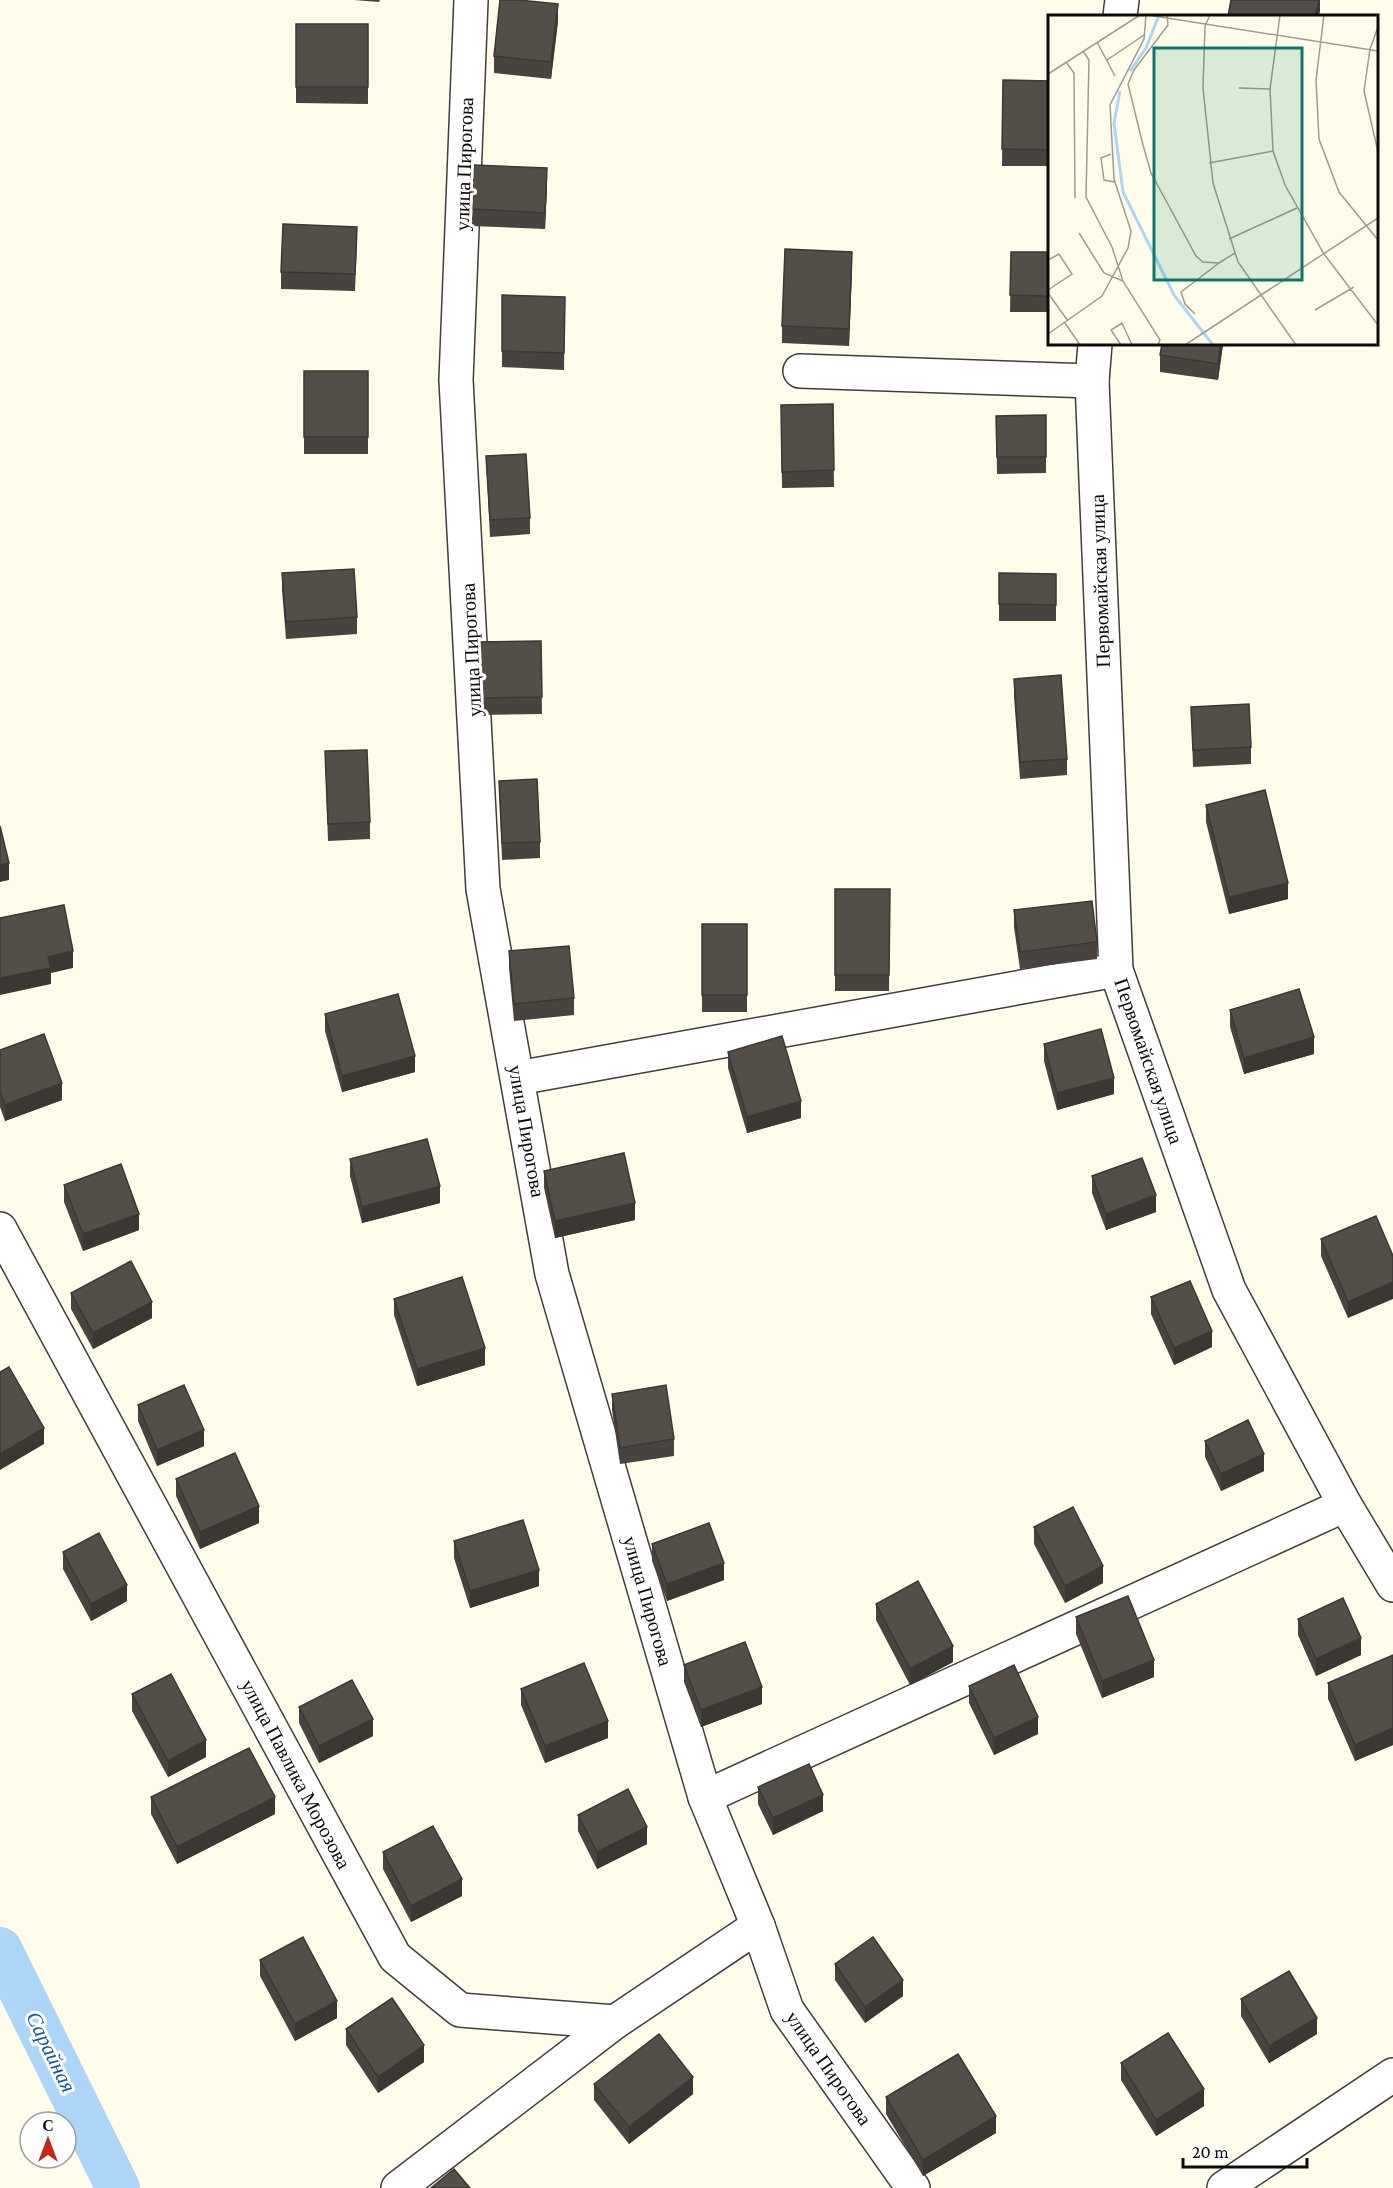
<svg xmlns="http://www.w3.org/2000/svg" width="1393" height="2188" viewBox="0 0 1393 2188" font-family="'Crimson Pro',serif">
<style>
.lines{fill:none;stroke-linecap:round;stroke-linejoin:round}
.canal{stroke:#add5f8;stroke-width:44}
.minor-casing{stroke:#3e3e3e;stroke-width:36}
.minor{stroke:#fff;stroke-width:33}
.wall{fill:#48433e}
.shaded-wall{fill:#3b3732}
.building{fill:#544e48;stroke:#3b3732;stroke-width:1.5}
.labels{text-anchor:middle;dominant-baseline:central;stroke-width:6;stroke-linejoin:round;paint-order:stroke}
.street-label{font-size:20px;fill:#0b0b0b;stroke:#fff}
.water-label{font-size:21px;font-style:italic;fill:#1254a0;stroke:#fff}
.inset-river{fill:none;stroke:#add5f8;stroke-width:3}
.inset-road{fill:none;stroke:#9d9c91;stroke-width:1.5}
.view{fill:#0f766e;fill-opacity:0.15;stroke:#0f766e;stroke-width:3}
.inset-edge{fill:none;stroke:#0b0b0b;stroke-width:3}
</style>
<rect width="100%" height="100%" fill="#fffdea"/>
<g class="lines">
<polyline class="canal" points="0,1949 118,2188"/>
<g class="minor-casing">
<g id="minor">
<polyline points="471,0 456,380 483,889 552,1274 705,1797 758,1926 787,2010 913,2188"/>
<polyline points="1120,16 1122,0"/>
<polyline points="1095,344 1092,381 1116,970 1229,1290 1345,1505 1393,1585"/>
<polyline points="800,371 1092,381"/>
<polyline points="518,1078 1116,970"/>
<polyline points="0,1229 395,1957 460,2010 615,2022 758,1926"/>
<polyline points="705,1797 1345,1505"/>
<polyline points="398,2188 615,2022"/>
<polyline points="1224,2188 1393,2075"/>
</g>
</g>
<use href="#minor" class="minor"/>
</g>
<g class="wall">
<polygon points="354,0 380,0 379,2"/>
<polygon points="558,21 551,79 494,73 494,56"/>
<polygon points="296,24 368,24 368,104 296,103"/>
<polygon points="1003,80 1050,81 1050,166 1002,166"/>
<polygon points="547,185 545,229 472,226 472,209"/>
<polygon points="357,243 355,291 281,289 281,272"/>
<polygon points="1011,252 1050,252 1050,312 1010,312"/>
<polygon points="852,268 849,346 782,343 782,326"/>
<polygon points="502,295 565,297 564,370 502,367"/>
<polygon points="1162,344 1223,344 1218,380 1160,372 1160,355"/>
<rect x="304" y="371" width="64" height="83"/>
<polygon points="833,404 834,487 782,488 781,405"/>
<polygon points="1046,415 1046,473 997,474 996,416"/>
<polygon points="486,456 530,518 530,534 490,537"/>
<polygon points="282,573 357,617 357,634 286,639 282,590"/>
<polygon points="999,573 1056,574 1056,621 999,621"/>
<polygon points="541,641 542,714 477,715 476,642"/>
<polygon points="1014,679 1067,759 1067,775 1020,779 1014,696"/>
<polygon points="1191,707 1251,747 1251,764 1193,767"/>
<polygon points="325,751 370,822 370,839 328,841"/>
<polygon points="499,781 540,842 540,858 502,860"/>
<polygon points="1206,805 1288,899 1229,914 1206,822"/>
<polygon points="835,889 890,889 889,991 835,991"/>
<polygon points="1014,910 1097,942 1097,959 1020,969 1014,927"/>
<rect x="702" y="924" width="45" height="88"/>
<polygon points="509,951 574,998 574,1015 514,1021 509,968"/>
<polygon points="1230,1010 1314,1054 1244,1074 1230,1027"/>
<polygon points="325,1014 415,1072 342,1092 325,1031"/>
<polygon points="1044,1044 1114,1094 1057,1110 1044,1061"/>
<polygon points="0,1050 62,1100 5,1121 0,1107"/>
<polygon points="728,1052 801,1118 747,1133 728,1068"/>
<polygon points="350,1159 440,1203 362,1223 350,1176"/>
<polygon points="544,1171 635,1220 555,1238 544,1188"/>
<polygon points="1092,1176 1156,1212 1106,1230 1092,1193"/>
<polygon points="64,1185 139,1230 83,1251 64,1202"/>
<polygon points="1376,1216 1348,1318 1321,1256 1321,1239"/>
<polygon points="71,1293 152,1318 93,1349 71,1309"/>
<polygon points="1151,1297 1212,1347 1174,1365 1151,1314"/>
<polygon points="394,1299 485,1365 417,1386 394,1315"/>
<polygon points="612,1394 674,1439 674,1456 620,1464 612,1410"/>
<polygon points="138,1405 204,1446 157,1466 138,1421"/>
<polygon points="1205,1441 1264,1471 1221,1491 1205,1457"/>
<polygon points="176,1479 259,1523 200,1549 176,1496"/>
<polygon points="1034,1527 1103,1583 1065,1603 1034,1544"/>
<polygon points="454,1541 539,1586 470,1608 454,1558"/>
<polygon points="652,1544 724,1580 667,1601 652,1561"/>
<polygon points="63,1552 127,1601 91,1621 63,1569"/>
<polygon points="876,1604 953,1662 910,1685 876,1620"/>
<polygon points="1076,1617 1154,1677 1102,1698 1076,1634"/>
<polygon points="1298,1619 1361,1655 1316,1676 1298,1635"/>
<polygon points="1393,1655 1393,1745 1355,1761 1328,1699 1328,1683"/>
<polygon points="684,1665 762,1704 701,1727 684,1682"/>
<polygon points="969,1686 1038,1734 994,1755 969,1703"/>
<polygon points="521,1689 608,1738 545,1763 521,1705"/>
<polygon points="132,1694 206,1757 168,1777 132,1711"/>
<polygon points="299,1707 373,1736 319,1763 299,1723"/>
<polygon points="758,1787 823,1811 773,1835 758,1804"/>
<polygon points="151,1797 275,1814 177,1864 151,1814"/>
<polygon points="578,1815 647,1844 597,1869 578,1831"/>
<polygon points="383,1852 462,1896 411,1922 383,1869"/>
<polygon points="260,1960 337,2018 295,2041 260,1976"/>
<polygon points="835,1964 903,1996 865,2023 835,1980"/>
<polygon points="1241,1999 1317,2034 1269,2063 1241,2016"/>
<polygon points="346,2029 424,2062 378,2093 346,2045"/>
<polygon points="1121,2063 1204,2106 1156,2136 1121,2080"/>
<polygon points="594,2084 693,2094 629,2144 594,2100"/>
<polygon points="886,2097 996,2133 923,2176 886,2114"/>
</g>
<g class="shaded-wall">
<polygon points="1319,0 1320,0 1320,11 1319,16 1315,16"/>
<polygon points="558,4 558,21 551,79 551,62"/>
<polygon points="547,168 547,185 545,229 545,213"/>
<polygon points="852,252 852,268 849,346 849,329"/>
<polygon points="1221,344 1223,344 1218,380 1218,364"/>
<polygon points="9,863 9,880 0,882 0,865"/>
<polygon points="1288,883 1288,899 1229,914 1229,897"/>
<polygon points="73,951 73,968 51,973 51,984 0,995 0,978 48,957"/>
<polygon points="1314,1037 1314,1054 1244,1074 1244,1058"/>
<polygon points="415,1056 415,1072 342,1092 342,1076"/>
<polygon points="1114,1078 1114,1094 1057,1110 1057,1093"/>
<polygon points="62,1083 62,1100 5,1121 5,1105"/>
<polygon points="801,1101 801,1118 747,1133 747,1117"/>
<polygon points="440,1186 440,1203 362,1223 362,1207"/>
<polygon points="1156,1195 1156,1212 1106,1230 1106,1214"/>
<polygon points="635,1203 635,1220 555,1238 555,1221"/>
<polygon points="139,1214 139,1230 83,1251 83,1234"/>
<polygon points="1393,1282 1393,1299 1348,1318 1348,1302"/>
<polygon points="152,1302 152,1318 93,1349 93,1333"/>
<polygon points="1212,1331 1212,1347 1174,1365 1174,1348"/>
<polygon points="485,1348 485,1365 417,1386 417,1369"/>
<polygon points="44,1428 44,1444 0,1470 0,1454"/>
<polygon points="204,1430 204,1446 157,1466 157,1450"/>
<polygon points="1264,1454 1264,1471 1221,1491 1221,1474"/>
<polygon points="259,1506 259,1523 200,1549 200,1532"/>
<polygon points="724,1563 724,1580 667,1601 667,1584"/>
<polygon points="1103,1566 1103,1583 1065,1603 1065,1586"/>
<polygon points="539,1570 539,1586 470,1608 470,1591"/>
<polygon points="127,1585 127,1601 91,1621 91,1604"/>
<polygon points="1361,1638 1361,1655 1316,1676 1316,1659"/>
<polygon points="953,1646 953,1662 910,1685 910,1669"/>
<polygon points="1154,1660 1154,1677 1102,1698 1102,1681"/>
<polygon points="762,1687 762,1704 701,1727 701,1710"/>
<polygon points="1038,1717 1038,1734 994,1755 994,1738"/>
<polygon points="373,1719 373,1736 319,1763 319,1746"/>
<polygon points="608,1721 608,1738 545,1763 545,1746"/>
<polygon points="1393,1728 1393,1745 1355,1761 1355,1745"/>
<polygon points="206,1740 206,1757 168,1777 168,1761"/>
<polygon points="823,1795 823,1811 773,1835 773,1818"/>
<polygon points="275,1797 275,1814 177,1864 177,1847"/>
<polygon points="647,1827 647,1844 597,1869 597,1852"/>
<polygon points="462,1879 462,1896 411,1922 411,1906"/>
<polygon points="903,1980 903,1996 865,2023 865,2007"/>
<polygon points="337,2001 337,2018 295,2041 295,2024"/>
<polygon points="1317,2018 1317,2034 1269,2063 1269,2046"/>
<polygon points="424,2045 424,2062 378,2093 378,2077"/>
<polygon points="693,2077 693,2094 629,2144 629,2127"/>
<polygon points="1204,2089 1204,2106 1156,2136 1156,2120"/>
<polygon points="996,2116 996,2133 923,2176 923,2160"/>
</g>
<g class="building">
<polygon points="500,0 519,0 558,4 551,62 494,56"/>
<polygon points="1231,0 1319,0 1315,16 1228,16"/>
<rect x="296" y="24" width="72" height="63"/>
<polygon points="1003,80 1050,81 1050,150 1002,149"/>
<polygon points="474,165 547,168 545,213 472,209"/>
<polygon points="283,224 357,227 355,274 281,272"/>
<polygon points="785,249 852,252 849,329 782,326"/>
<polygon points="1011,252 1050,252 1050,296 1010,295"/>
<polygon points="502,295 565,297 564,353 502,351"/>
<polygon points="1162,344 1221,344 1218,364 1160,355"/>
<rect x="304" y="371" width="64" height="66"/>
<polygon points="833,404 834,470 782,472 781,405"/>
<polygon points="1046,415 1046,457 997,457 996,416"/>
<polygon points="526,454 530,518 490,520 486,456"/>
<polygon points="354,569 357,617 286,622 282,573"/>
<polygon points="999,573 1056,574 1056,605 999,604"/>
<polygon points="541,641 542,697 477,698 476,642"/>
<polygon points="1061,675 1067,759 1020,762 1014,679"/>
<polygon points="1249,704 1251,747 1193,750 1191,707"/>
<polygon points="367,750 370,822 328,824 325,751"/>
<polygon points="537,779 540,842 502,843 499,781"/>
<polygon points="1265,790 1288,883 1229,897 1206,805"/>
<polygon points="0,826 9,863 0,865"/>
<polygon points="835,889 890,889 889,975 835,975"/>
<polygon points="1092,901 1097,942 1020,952 1014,910"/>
<polygon points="64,905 73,951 48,957 51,968 0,978 0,918"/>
<rect x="702" y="924" width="45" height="71"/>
<polygon points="569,946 574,998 514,1004 509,951"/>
<polygon points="1299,989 1314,1037 1244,1058 1230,1010"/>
<polygon points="398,994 415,1056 342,1076 325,1014"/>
<polygon points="1101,1029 1114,1078 1057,1093 1044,1044"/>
<polygon points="44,1034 62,1083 5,1105 0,1091 0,1050"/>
<polygon points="782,1036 801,1101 747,1117 728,1052"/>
<polygon points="427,1139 440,1186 362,1207 350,1159"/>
<polygon points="624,1153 635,1203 555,1221 544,1171"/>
<polygon points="1142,1158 1156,1195 1106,1214 1092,1176"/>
<polygon points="121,1164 139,1214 83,1234 64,1185"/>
<polygon points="1376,1216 1393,1256 1393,1282 1348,1302 1321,1239"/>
<polygon points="131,1261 152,1302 93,1333 71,1293"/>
<polygon points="462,1277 485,1348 417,1369 394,1299"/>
<polygon points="1190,1281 1212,1331 1174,1348 1151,1297"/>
<polygon points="9,1367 44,1428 0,1454 0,1372"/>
<polygon points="184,1385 204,1430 157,1450 138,1405"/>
<polygon points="666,1385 674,1439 620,1448 612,1394"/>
<polygon points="1248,1420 1264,1454 1221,1474 1205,1441"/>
<polygon points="235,1453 259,1506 200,1532 176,1479"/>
<polygon points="1073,1507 1103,1566 1065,1586 1034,1527"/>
<polygon points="523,1520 539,1570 470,1591 454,1541"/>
<polygon points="709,1523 724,1563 667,1584 652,1544"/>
<polygon points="99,1533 127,1585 91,1604 63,1552"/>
<polygon points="918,1581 953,1646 910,1669 876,1604"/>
<polygon points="1128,1596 1154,1660 1102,1681 1076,1617"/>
<polygon points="1343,1598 1361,1638 1316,1659 1298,1619"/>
<polygon points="745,1642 762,1687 701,1710 684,1665"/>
<polygon points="1393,1655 1393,1728 1355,1745 1328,1683"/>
<polygon points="584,1663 608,1721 545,1746 521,1689"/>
<polygon points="1014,1665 1038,1717 994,1738 969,1686"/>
<polygon points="171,1674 206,1740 168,1761 132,1694"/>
<polygon points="352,1680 373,1719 319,1746 299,1707"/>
<polygon points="249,1748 275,1797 177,1847 151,1797"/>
<polygon points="809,1764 823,1795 773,1818 758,1787"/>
<polygon points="628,1789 647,1827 597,1852 578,1815"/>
<polygon points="433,1826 462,1879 411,1906 383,1852"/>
<polygon points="303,1937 337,2001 295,2024 260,1960"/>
<polygon points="873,1937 903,1980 865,2007 835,1964"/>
<polygon points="1289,1971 1317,2018 1269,2046 1241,1999"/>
<polygon points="392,1998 424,2045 378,2077 346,2029"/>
<polygon points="1168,2033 1204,2089 1156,2120 1121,2063"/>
<polygon points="659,2034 693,2077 629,2127 594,2084"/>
<polygon points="958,2054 996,2116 923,2160 886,2097"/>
<polygon points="454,2169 470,2188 431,2188"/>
</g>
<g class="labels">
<g class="street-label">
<text transform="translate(464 164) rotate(-88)">улица Пирогова</text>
<text transform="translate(1100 581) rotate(-92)">Первомайская улица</text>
<text transform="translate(471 650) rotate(-93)">улица Пирогова</text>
<text transform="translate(1149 1061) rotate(71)">Первомайская улица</text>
<text transform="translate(527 1131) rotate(80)">улица Пирогова</text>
<text transform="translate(648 1601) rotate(74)">улица Пирогова</text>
<text transform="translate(296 1774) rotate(62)">улица Павлика Морозова</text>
<text transform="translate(829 2068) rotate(55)">улица Пирогова</text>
</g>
<g class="water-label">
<text transform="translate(51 2052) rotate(64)">Сарайная</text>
</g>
</g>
<g transform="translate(1048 15)">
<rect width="330" height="330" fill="#fffdea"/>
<path class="inset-river" d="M82,56L98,33L111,0M72,76L66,108L75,177L126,280L165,330"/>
<path class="inset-road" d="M100,0L330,36M119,0L120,10L86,55L80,69L95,130L103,158L148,241L155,247L171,248L187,238M162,0L157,11L155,73L165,168L190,247L248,330M232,0L222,74L225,136L237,170L276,239L330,310M276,0L268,65L271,124L291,177L330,225M330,12L322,34L316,76L330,137M49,27L67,61M35,36L41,45L38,182L64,232L75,266M59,45L96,20M18,47L26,58L27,183M0,59L92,0M191,73L222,74M63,139L53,143L56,165L67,167M161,148L225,136M31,218L56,258L75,266L112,325L110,330M181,224L249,193M0,245L11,239L24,259L0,275M0,278L20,306M267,295L306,272M147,299L137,289L133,277L171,248M17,308L32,330M0,319L54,281L80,233L83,216L66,164L62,90L96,24L98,0M73,330L63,315L74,308L84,330M137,330L330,203"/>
<path class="view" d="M106,33H254V265H106Z"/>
<rect width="330" height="330" class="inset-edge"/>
</g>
<g transform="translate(48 2140)"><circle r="28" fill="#ffffff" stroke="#9d9d9d" stroke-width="1.5"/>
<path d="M0-4.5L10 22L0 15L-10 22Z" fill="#bf2820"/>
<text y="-9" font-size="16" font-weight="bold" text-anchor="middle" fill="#0b0b0b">С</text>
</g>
<path d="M1183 2158v9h124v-9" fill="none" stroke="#0b0b0b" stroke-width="3"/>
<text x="1192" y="2158" font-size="18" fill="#0b0b0b" stroke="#ffffff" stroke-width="4.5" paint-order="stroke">20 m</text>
</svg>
